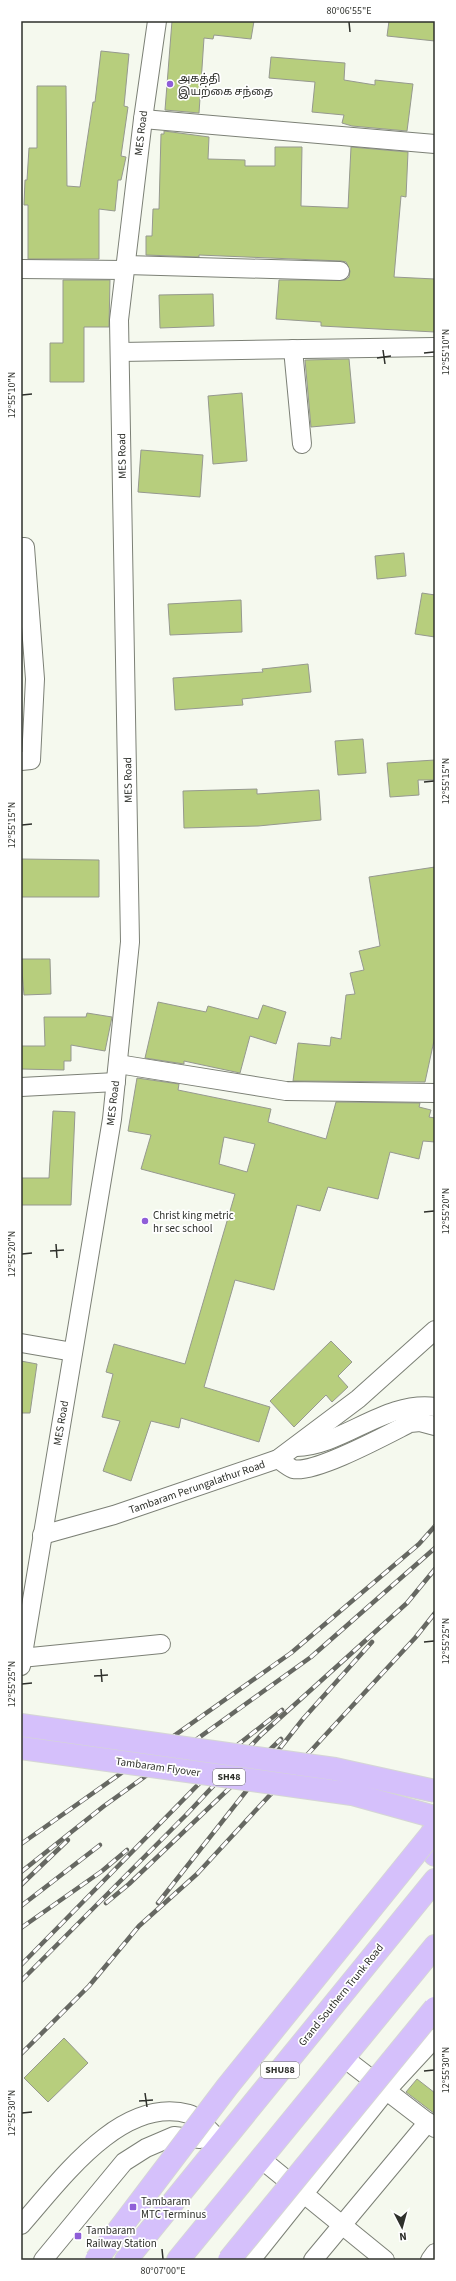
<svg xmlns="http://www.w3.org/2000/svg" width="456" height="2281" viewBox="0 0 456 2281" font-family="'Source Sans 3','Noto Sans Tamil',sans-serif">
<style>
.building{fill:#b7ce7d;stroke:#96998f;fill-rule:evenodd}
.lines{fill:none;stroke-linecap:round;stroke-linejoin:round}
.minor-casing{stroke:#7c8076;stroke-width:20}
.major-casing{stroke:#d5d6d5;stroke-width:24}
.minor{stroke:#fff;stroke-width:18}
.major{stroke:#d5c0fb;stroke-width:22}
.rail-casing{stroke:#666862;stroke-width:4.5}
.rail{stroke:#fff;stroke-width:3;stroke-dasharray:9;stroke-linecap:butt}
.major-bridge-casing{stroke:#d5d6d5;stroke-width:24;stroke-linecap:butt}
.major-bridge{stroke:#d5c0fb;stroke-width:22}
.ticks{fill:none;stroke:#2e302b;stroke-width:1.5}
.poi-dot{fill:#8f5ed8;stroke:#fff;stroke-width:1.5}
.labels{text-anchor:middle;dominant-baseline:central;stroke-width:3.5;stroke-linejoin:round;paint-order:stroke}
.shield{fill:#fff;stroke:#6d6e6b;stroke-width:1}
.shield-label{font-size:10px;font-weight:bold;fill:#2e302b}
.poi-label{font-size:11px;fill:#2e302b;stroke:#fff;text-anchor:start}
.street-label{font-size:11px;fill:#2e302b;stroke:#fff}
.neatline{fill:none;stroke:#2e302b;stroke-width:1.5}
.ticks-label{font-size:10px;text-anchor:middle;fill:#2e302b}
</style>
<rect width="100%" height="100%" fill="#f5f9ee"/>
<g class="building">
<polygon points="172,21 254,21 251,39 214,35 213,39 204,38 199,113 165,110"/>
<polygon points="389,21 435,21 435,41 387,36"/>
<polygon points="101,51 129,54 124,106 128,107 121,156 126,157 121,180 118,180 115,211 99,209 99,259 28,259 28,205 24,205 25,180 27,180 29,148 37,148 37,86 66,86 67,186 80,187 93,102 95,102"/>
<polygon points="271,57 345,63 344,80 375,85 375,80 413,84 407,131 352,126 342,123 344,115 312,112 315,82 269,78"/>
<polygon points="164,131 209,137 208,159 245,160 245,166 275,166 275,147 302,147 301,206 348,208 351,147 408,152 406,197 401,196 394,277 435,279 435,332 321,326 321,322 276,319 279,280 345,280 349,277 350,271 346,262 341,261 199,255 199,257 146,255 146,236 152,236 153,209 159,209 161,134 164,134"/>
<polygon points="63,280 110,280 109,327 84,327 84,382 50,382 50,343 63,343"/>
<polygon points="213,294 214,326 160,328 159,295"/>
<polygon points="349,359 355,423 311,427 305,360"/>
<polygon points="242,393 247,461 213,464 208,396"/>
<polygon points="141,450 203,455 200,497 138,492"/>
<polygon points="404,553 406,576 377,579 375,556"/>
<polygon points="422,593 435,595 435,637 415,634"/>
<polygon points="241,600 242,632 170,635 168,604"/>
<polygon points="308,664 311,692 242,699 243,705 175,710 173,678 263,672 262,669"/>
<polygon points="363,739 366,773 338,775 335,741"/>
<polygon points="435,760 435,780 418,780 419,795 390,797 387,763"/>
<polygon points="257,789 257,794 319,790 321,820 258,826 184,828 183,791"/>
<polygon points="21,859 99,860 99,897 21,897"/>
<polygon points="435,867 435,1036 425,1082 293,1081 298,1043 330,1046 331,1037 341,1039 346,995 355,994 350,973 364,970 359,951 380,946 369,877"/>
<polygon points="21,959 50,959 51,994 24,995"/>
<polygon points="158,1002 206,1012 208,1006 258,1019 263,1005 286,1012 276,1044 250,1036 240,1073 184,1061 184,1064 145,1058"/>
<polygon points="87,1013 112,1017 105,1051 71,1045 71,1061 64,1061 64,1070 21,1069 21,1046 45,1046 44,1017 86,1017"/>
<path d="M137,1078L179,1084L178,1090L271,1109L268,1122L326,1139L336,1102L420,1103L419,1107L431,1110L429,1117L435,1118V1142L423,1141L419,1159L390,1152L378,1199L328,1187L320,1211L297,1205L274,1290L235,1280L204,1387L270,1407L259,1442L181,1418L179,1428L151,1421L131,1481L103,1471L120,1421L102,1417L113,1374L106,1372L114,1344L185,1364L235,1194L141,1169L151,1135L128,1131ZM224,1137L255,1144L247,1172L219,1164Z"/>
<polygon points="53,1111 75,1112 71,1205 21,1205 21,1178 49,1178"/>
<polygon points="331,1341 352,1362 338,1376 348,1387 332,1402 326,1395 294,1427 270,1401"/>
<polygon points="21,1361 37,1364 30,1413 21,1413"/>
<polygon points="64,2038 88,2063 48,2102 24,2078"/>
<polygon points="417,2079 435,2093 435,2114 406,2092"/>
</g>
<g class="lines">
<g class="minor-casing">
<g id="minor">
<polyline points="143,119 435,144"/>
<polyline points="126,265 340,271"/>
<polyline points="21,269 125,270"/>
<polyline points="293,349 302,444"/>
<polyline points="120,352 435,347"/>
<polyline points="21,547 25,547 35,679 31,760 21,761"/>
<polyline points="118,1064 286,1091 435,1093"/>
<polyline points="21,1087 116,1082"/>
<polyline points="21,1343 73,1352"/>
<path d="M296,1447C343,1446 385,1400 435,1407"/>
<path d="M278,1459C282,1462 288,1467 293,1469C315,1474 388,1434 410,1423L420,1422L435,1426"/>
<polyline points="42,1535 114,1515 278,1459 358,1399 435,1330"/>
<polyline points="21,1658 161,1644"/>
<polyline points="21,1666 112,1119 130,942 119,320 143,119 157,21"/>
<polyline points="344,2058 435,2128"/>
<polyline points="261,2159 385,2260"/>
<path d="M21,2225C60,2181 121,2095 189,2114C197,2116 214,2135 221,2142"/>
<polyline points="43,2260 124,2162 146,2148 174,2136 200,2139"/>
<polyline points="251,2260 386,2091 435,2038"/>
<polyline points="313,2260 428,2122"/>
<polyline points="430,2260 435,2253"/>
</g>
</g>
<g class="major-casing">
<g id="major">
<polyline points="435,1820 433,1832 435,1855"/>
<polyline points="126,2260 435,1880"/>
<polyline points="178,2260 435,1946"/>
</g>
</g>
<use href="#minor" class="minor"/>
<use href="#major" class="major"/>
<g class="rail-casing">
<g id="rail">
<polyline points="21,1844 291,1653 419,1544 435,1526"/>
<polyline points="21,1872 104,1806 311,1657 435,1548"/>
<polyline points="21,1885 68,1840"/>
<polyline points="106,1903 129,1884 281,1739"/>
<polyline points="158,1903 303,1719 372,1642"/>
<polyline points="21,1906 100,1845"/>
<polyline points="21,1928 102,1871 127,1850"/>
<polyline points="21,1965 235,1747 282,1710"/>
<polyline points="21,1981 187,1814 261,1735 407,1603 435,1569"/>
<polyline points="21,2054 89,1986 139,1926 197,1874 415,1638 435,1613"/>
</g>
</g>
<use href="#rail" class="rail"/>
<g class="major-bridge-casing">
<g id="major-bridge">
<polyline points="21,1725 335,1769 435,1791"/>
<polyline points="21,1748 352,1794 435,1817"/>
<polyline points="96,2260 227,2087 433,1832"/>
<polyline points="229,2260 435,2008"/>
</g>
</g>
<use href="#major-bridge" class="major-bridge"/>
</g>
<path class="ticks" d="M349,22L350,32M383,350L385,364M424,353L434,352M377,358L391,356M22,395L32,394M424,782L434,781M22,825L32,824M424,1212L434,1211M56,1244L57,1258M50,1251L64,1250M22,1254L32,1253M424,1642L434,1641M101,1669L102,1682M94,1676L108,1675M22,1684L32,1683M424,2071L434,2070M145,2093L147,2107M139,2101L153,2100M22,2113L32,2112M162,2249L163,2259"/>
<g class="poi-dot">
<circle cx="170" cy="84" r="4"/>
<circle cx="145" cy="1221" r="4"/>
<rect x="129" y="2203" width="8" height="8" rx="2"/>
<rect x="74" y="2232" width="8" height="8" rx="2"/>
</g>
<g class="labels">
<g class="shield">
<rect x="213" y="1769" width="32" height="16" rx="3"/>
<rect x="261" y="2062" width="38" height="16" rx="3"/>
</g>
<g class="shield-label">
<text x="229" y="1777">SH48</text>
<text x="280" y="2070">SHU88</text>
</g>
<g class="poi-label">
<text x="178" y="78">அகத்தி<tspan x="178" dy="13">இயற்கை சந்தை</tspan></text>
<text x="153" y="1215">Christ king metric<tspan x="153" dy="13">hr sec school</tspan></text>
<text x="141" y="2201">Tambaram<tspan x="141" dy="13">MTC Terminus</tspan></text>
<text x="86" y="2230">Tambaram<tspan x="86" dy="13">Railway Station</tspan></text>
</g>
<g class="street-label">
<text transform="translate(141 133) rotate(-83)">MES Road</text>
<text transform="translate(122 456) rotate(-91)">MES Road</text>
<text transform="translate(128 780) rotate(-91)">MES Road</text>
<text transform="translate(113 1103) rotate(-83)">MES Road</text>
<text transform="translate(61 1423) rotate(-80)">MES Road</text>
<text transform="translate(197 1487) rotate(-19)">Tambaram Perungalathur Road</text>
<text transform="translate(158 1767) rotate(8)">Tambaram Flyover</text>
<text transform="translate(341 1995) rotate(-51)">Grand Southern Trunk Road</text>
</g>
</g>
<rect width="456" height="2281" fill="none" stroke="#ffffff" stroke-width="44"/>
<g transform="translate(402 2227) rotate(174)" stroke="#ffffff" stroke-width="3" paint-order="stroke">
<path d="M0-3L7 15L0 10L-7 15Z" fill="#2e302b"/>
<text y="-6" font-size="11" font-weight="bold" text-anchor="middle" fill="#2e302b">N</text>
</g>
<rect x="22" y="22" width="412" height="2237" class="neatline"/>
<g class="ticks-label">
<text x="349" y="14">80°06'55"E</text>
<text transform="translate(445 352) rotate(-90)" y="4">12°55'10"N</text>
<text transform="translate(11 395) rotate(-90)" y="4">12°55'10"N</text>
<text transform="translate(445 781) rotate(-90)" y="4">12°55'15"N</text>
<text transform="translate(11 825) rotate(-90)" y="4">12°55'15"N</text>
<text transform="translate(445 1211) rotate(-90)" y="4">12°55'20"N</text>
<text transform="translate(11 1254) rotate(-90)" y="4">12°55'20"N</text>
<text transform="translate(445 1641) rotate(-90)" y="4">12°55'25"N</text>
<text transform="translate(11 1684) rotate(-90)" y="4">12°55'25"N</text>
<text transform="translate(445 2070) rotate(-90)" y="4">12°55'30"N</text>
<text transform="translate(11 2113) rotate(-90)" y="4">12°55'30"N</text>
<text x="163" y="2274">80°07'00"E</text>
</g>
</svg>
